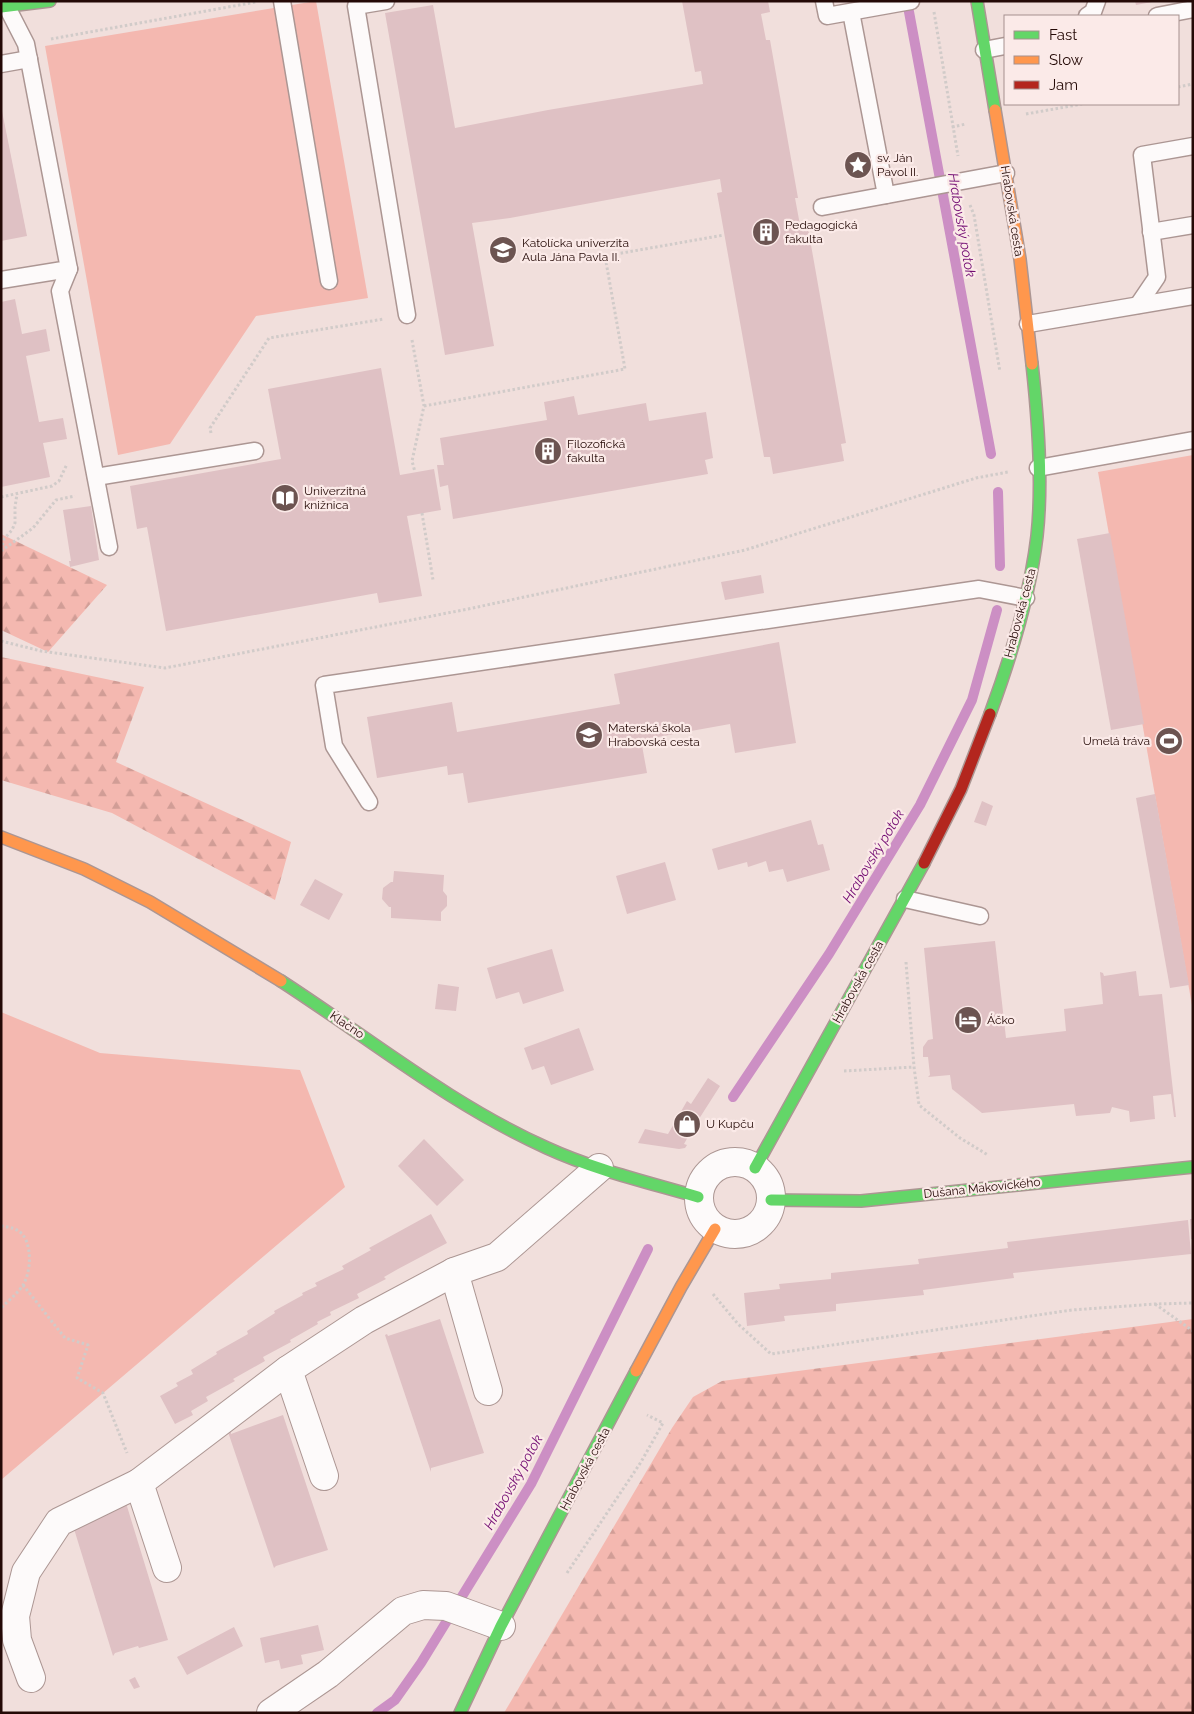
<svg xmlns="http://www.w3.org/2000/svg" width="1194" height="1714" viewBox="0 0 1194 1714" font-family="Raleway,sans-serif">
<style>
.green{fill:#f4b8b0}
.forest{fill:url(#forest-firs)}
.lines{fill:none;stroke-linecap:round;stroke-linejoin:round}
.stream{stroke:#cc8fc4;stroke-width:10}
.building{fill:#dfc1c4}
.lane-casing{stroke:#ac9693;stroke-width:19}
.street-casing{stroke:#ac9693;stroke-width:30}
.fast-casing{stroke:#ac9693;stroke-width:14}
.slow-casing{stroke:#ac9693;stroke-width:14}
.jam-casing{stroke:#ac9693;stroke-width:14}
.path{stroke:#d1cbc9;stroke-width:3;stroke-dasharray:2.5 2.5;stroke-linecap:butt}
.lane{stroke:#fdfafa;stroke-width:16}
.street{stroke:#fdfafa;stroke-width:28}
.fast{stroke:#63d668;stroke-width:11}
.slow{stroke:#ff974d;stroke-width:11}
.jam{stroke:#b3261e;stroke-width:11}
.labels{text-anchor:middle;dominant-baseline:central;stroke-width:4.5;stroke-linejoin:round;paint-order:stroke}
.poi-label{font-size:12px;fill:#240906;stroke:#fbeae8;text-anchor:start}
.street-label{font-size:12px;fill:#240906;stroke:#fbeae8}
.water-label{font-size:14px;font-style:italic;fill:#720b72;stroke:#fbeae8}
</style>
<defs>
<pattern id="forest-firs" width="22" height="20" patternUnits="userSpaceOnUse" patternTransform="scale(1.25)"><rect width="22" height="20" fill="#f4b8b0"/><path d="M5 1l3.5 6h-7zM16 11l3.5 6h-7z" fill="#d19d96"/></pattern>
</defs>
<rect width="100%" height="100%" fill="#f1dfdc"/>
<g class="green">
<polygon points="316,1 368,298 256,316 170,444 118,455 45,46"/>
<polygon points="1193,455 1193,1011 1098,472"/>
<polygon points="1,1012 100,1053 300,1070 345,1187 1,1480"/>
</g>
<g class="forest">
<polygon points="1,534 107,585 48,652 1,630"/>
<polygon points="1,657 144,687 116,762 291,842 275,900 112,813 1,780"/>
<polygon points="1193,1319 1193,1713 504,1713 672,1428 693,1397 722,1381"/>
</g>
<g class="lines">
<g class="stream">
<polyline points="907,1 991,454"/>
<polyline points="998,492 1000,566"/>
<polyline points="733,1097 829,954 920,805 972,700 997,610"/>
<polyline points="377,1713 395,1700 421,1663 531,1484 648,1249"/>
</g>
</g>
<g class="building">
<polygon points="682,1 768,1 770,12 761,14 766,40 770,40 798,198 795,198 800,225 813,223 813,226 808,228 846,443 841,444 844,461 773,474 770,457 764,457 717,193 722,192 720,179 510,218 472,223 494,346 445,355 385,13 433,5 455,128 548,110 703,84 701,71 695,72"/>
<polygon points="1135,1 1152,1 1152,2 1136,5"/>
<polygon points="1,106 27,236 1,241"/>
<polygon points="15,299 22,334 46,329 50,351 26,356 39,422 63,418 67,439 43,443 50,477 1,487 1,302"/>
<polygon points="381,368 400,475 434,469 441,510 407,516 422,596 379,603 377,593 166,631 147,527 137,529 130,486 281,459 268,389"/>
<polygon points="574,396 578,415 646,403 649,421 706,412 713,458 705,460 708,474 453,519 448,485 440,487 437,465 444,465 440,438 547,420 544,402"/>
<polygon points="91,506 99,560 70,567 69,561 71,561 63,510"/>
<polygon points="1110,533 1144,724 1111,730 1077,539"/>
<polygon points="761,575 764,593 725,600 721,582"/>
<polygon points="779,642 796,743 735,753 730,724 641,740 647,773 468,803 463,773 448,775 447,766 377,778 367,717 452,702 457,732 620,704 614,674"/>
<polygon points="1155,794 1189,985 1170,988 1136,798"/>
<polygon points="982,801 993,806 986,826 974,822"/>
<polygon points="811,820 818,845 823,844 830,870 787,882 783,869 769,872 766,861 748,867 747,862 718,870 712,849"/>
<polygon points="665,862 676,900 627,914 616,876"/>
<polygon points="394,871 444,875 443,891 447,896 447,906 441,912 441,921 391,918 391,907 389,907 382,899 383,888 391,882 393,882"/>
<polygon points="315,879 343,894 329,920 300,905"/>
<polygon points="995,941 1006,1038 1066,1031 1064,1009 1103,1004 1100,972 1103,973 1104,976 1136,971 1139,996 1162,994 1176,1117 1174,1117 1171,1094 1153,1096 1155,1119 1130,1122 1129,1111 1112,1107 1110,1113 1076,1116 1074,1104 982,1113 952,1089 950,1075 928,1077 930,1075 928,1057 923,1057 923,1047 928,1040 933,1039 924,948"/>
<polygon points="552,949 564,991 523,1004 519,992 496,999 487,968"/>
<polygon points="438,984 459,987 456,1011 435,1009"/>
<polygon points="579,1028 594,1070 551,1085 544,1066 532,1070 524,1048"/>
<polygon points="708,1078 720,1086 697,1122 699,1130 690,1133 684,1144 687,1145 685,1148 679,1149 638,1143 645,1129 668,1134 687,1101 691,1104"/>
<polygon points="424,1139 464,1180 437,1206 398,1166"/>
<polygon points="431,1214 447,1243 398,1269 384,1277 386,1279 357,1294 359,1298 330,1312 331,1315 317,1322 318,1324 290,1340 291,1342 263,1357 265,1361 233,1379 235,1381 206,1397 208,1401 191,1411 193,1415 175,1424 160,1396 178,1386 176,1383 193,1374 191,1370 217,1354 216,1352 248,1334 247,1331 275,1313 274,1311 303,1295 302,1293 317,1286 315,1283 344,1269 342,1266 371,1250 369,1248"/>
<polygon points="1190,1219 1193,1219 1193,1239 1191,1239"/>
<polygon points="1188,1220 1191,1254 1013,1273 1014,1278 923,1290 924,1295 836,1304 836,1311 784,1316 785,1321 747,1326 744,1293 780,1289 779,1284 831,1279 831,1273 919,1264 918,1259 1008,1248 1007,1242"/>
<polygon points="440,1319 484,1453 431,1468 431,1472 385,1335 387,1334 388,1336"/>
<polygon points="283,1415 328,1550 276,1566 274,1568 228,1432 231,1431 231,1434"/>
<polygon points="126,1503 168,1640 139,1648 138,1646 115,1653 113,1656 71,1519"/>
<polygon points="318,1625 324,1650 301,1655 303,1664 281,1669 279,1660 265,1663 260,1638"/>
<polygon points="234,1627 243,1646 187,1675 177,1657"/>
<polygon points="135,1677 140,1687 134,1689 129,1680"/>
</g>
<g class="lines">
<g class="lane-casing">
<g id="lane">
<polyline points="282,1 329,281"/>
<polyline points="386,1 356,6 407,315"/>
<polyline points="824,1 827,16 911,1"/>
<polyline points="851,12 886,195"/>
<polyline points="1087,16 1093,12 1097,1"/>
<polyline points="1157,16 1193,9"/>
<polyline points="984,50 1005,46"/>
<polyline points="1,64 29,59"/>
<polyline points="822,207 1006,173"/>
<polyline points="1151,232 1193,225"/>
<polyline points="69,269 60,291 109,547"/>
<polyline points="1,280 69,269 26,44 7,7"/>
<polyline points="1138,305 1157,277 1142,155 1193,146"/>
<polyline points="1028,324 1193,296"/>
<polyline points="1038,468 1193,440"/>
<polyline points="96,477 255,451"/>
<polyline points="369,802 334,746 324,685 979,589 1026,598"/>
<polyline points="905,899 980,916"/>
</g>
</g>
<g class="street-casing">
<g id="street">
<circle cx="735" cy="1198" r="36"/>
<polyline points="488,1391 454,1272 497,1257 599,1168"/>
<polyline points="324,1476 288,1370 364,1320 454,1272"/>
<polyline points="167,1568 139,1483 288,1370"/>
<polyline points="31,1678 17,1640 15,1616 26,1572 59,1522 139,1483"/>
<polyline points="271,1713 328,1674 403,1611 423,1605 446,1606 501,1626"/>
</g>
</g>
<g class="fast-casing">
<g id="fast">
<polyline points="977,1 995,110"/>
<polyline points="1,7 50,1"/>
<path d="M990,714C1011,657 1030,596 1037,536C1043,481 1038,419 1032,364"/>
<path d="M281,981C369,1038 451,1105 547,1148C595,1170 647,1182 698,1197"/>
<polyline points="755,1168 924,863"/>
<polyline points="771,1200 861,1201 1193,1167"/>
<polyline points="460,1713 501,1626 636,1371"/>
</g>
</g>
<g class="slow-casing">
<g id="slow">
<polyline points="995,110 1020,259 1032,364"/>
<polyline points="1,837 84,869 150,902 281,981"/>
<polyline points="636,1371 681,1287 715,1229"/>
</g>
</g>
<g class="jam-casing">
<polyline id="jam" points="924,863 961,789 990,714"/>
</g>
<g class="path">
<polyline points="934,12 958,156"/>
<polyline points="51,39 256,2"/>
<polyline points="1178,87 1193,84"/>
<polyline points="1026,114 1082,104"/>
<polyline points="952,127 966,124"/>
<polyline points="970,205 974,215 1000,372"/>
<polyline points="412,340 424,406 412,461 415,472"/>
<polyline points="424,406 625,369 605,256 724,235"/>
<polyline points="211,433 210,428 269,338 384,319"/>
<polyline points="1,497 52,486 59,481 67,464"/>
<polyline points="422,513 433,580"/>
<polyline points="1,550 4,539 12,530 15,523 15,507 17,494"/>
<polyline points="1,551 33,528 56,500 75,496"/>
<polyline points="1,641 41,651 165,668 468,609 745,550 976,478 1008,472"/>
<polyline points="906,962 914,1067 919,1105 960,1138 988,1155"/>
<polyline points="844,1071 914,1067"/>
<path d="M1,1226C9,1227 17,1228 23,1235C32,1247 31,1272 23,1285C18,1293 8,1301 1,1308"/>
<polyline points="23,1285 65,1338 88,1345 77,1378 103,1393 127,1453"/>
<polyline points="713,1294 738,1324 771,1354 1072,1310 1155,1304 1193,1303"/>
<polyline points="1155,1304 1193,1331"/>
<polyline points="567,1573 641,1462 663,1423 647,1415"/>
</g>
<use href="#lane" class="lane"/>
<use href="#street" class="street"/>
<use href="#fast" class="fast"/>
<use href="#slow" class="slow"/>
<use href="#jam" class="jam"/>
</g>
<defs>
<g id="sight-disc" transform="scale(1.4375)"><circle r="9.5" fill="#6c5451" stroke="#fbeae8"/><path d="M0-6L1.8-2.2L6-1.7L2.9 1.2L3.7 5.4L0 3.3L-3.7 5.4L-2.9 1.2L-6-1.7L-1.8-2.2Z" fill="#fff"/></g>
<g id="building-disc" transform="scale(1.4375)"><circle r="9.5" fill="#6c5451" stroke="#fbeae8"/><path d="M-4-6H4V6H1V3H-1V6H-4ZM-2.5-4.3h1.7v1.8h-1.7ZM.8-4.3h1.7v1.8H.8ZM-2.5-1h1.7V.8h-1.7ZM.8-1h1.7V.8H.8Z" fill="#fff"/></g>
<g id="university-disc" transform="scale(1.4375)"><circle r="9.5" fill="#6c5451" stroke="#fbeae8"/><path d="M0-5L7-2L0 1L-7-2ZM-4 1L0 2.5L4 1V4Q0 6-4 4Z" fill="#fff"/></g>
<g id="library-disc" transform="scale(1.4375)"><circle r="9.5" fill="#6c5451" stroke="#fbeae8"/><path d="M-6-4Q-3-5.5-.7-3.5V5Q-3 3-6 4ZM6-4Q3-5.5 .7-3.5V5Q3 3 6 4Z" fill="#fff"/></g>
<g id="school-disc" transform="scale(1.4375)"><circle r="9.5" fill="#6c5451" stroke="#fbeae8"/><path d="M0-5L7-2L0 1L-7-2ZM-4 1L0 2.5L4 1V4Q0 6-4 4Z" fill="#fff"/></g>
<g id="stadium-disc" transform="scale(1.4375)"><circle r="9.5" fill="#6c5451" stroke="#fbeae8"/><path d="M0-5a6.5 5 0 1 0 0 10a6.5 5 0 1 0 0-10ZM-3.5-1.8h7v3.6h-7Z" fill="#fff"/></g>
<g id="hotel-disc" transform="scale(1.4375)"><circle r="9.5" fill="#6c5451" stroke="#fbeae8"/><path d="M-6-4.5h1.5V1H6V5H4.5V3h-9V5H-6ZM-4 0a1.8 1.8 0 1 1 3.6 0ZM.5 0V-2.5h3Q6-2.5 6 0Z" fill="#fff"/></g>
<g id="shop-disc" transform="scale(1.4375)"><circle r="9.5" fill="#6c5451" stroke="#fbeae8"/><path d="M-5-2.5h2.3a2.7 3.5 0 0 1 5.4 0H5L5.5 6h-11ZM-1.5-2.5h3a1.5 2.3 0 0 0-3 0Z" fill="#fff"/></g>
</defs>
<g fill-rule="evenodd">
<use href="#sight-disc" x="858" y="165"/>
<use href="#building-disc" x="766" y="232"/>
<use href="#university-disc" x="503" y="250"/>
<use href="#building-disc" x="548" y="451"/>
<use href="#library-disc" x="285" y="498"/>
<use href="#school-disc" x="589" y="735"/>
<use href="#stadium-disc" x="1169" y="741"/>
<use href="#hotel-disc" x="968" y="1020"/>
<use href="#shop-disc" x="687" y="1124"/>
</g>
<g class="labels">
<g class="poi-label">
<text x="877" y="158">sv. Ján<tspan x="877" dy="14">Pavol II.</tspan></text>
<text x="785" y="225">Pedagogická<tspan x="785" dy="14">fakulta</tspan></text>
<text x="522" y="243">Katolícka univerzita<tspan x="522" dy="14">Aula Jána Pavla II.</tspan></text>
<text x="567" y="444">Filozofická<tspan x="567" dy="14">fakulta</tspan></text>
<text x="304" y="491">Univerzitná<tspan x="304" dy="14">knižnica</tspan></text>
<text x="608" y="728">Materská škola<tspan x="608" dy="14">Hrabovská cesta</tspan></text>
<text x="1150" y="741" text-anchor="end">Umelá tráva</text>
<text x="987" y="1020">Áčko</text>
<text x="706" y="1124">U Kupču</text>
</g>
<g class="street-label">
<text transform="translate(1012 211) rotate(81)">Hrabovská cesta</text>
<text transform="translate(1020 613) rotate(-75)">Hrabovská cesta</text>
<text transform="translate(858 982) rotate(-61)">Hrabovská cesta</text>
<text transform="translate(347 1025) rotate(34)">Klačno</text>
<text transform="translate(982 1188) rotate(-6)">Dušana Makovického</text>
<text transform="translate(585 1469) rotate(-62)">Hrabovská cesta</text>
</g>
<g class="water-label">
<text transform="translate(962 225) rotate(80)">Hrabovský potok</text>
<text transform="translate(873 856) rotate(-59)">Hrabovský potok</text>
<text transform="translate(513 1482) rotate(-61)">Hrabovský potok</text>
</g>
</g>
<rect width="1194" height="1714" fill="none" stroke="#240906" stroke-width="5"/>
<rect x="1004" y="15" width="175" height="90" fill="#fbeae8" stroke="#a5908e"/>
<rect x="1014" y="31" width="25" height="8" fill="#63d668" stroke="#a5908e"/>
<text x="1049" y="40" font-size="15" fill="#240906">Fast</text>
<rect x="1014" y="56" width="25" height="8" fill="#ff974d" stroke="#a5908e"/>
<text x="1049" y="65" font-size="15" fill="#240906">Slow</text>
<rect x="1014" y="81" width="25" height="8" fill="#b3261e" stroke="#a5908e"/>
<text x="1049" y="90" font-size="15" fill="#240906">Jam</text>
</svg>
